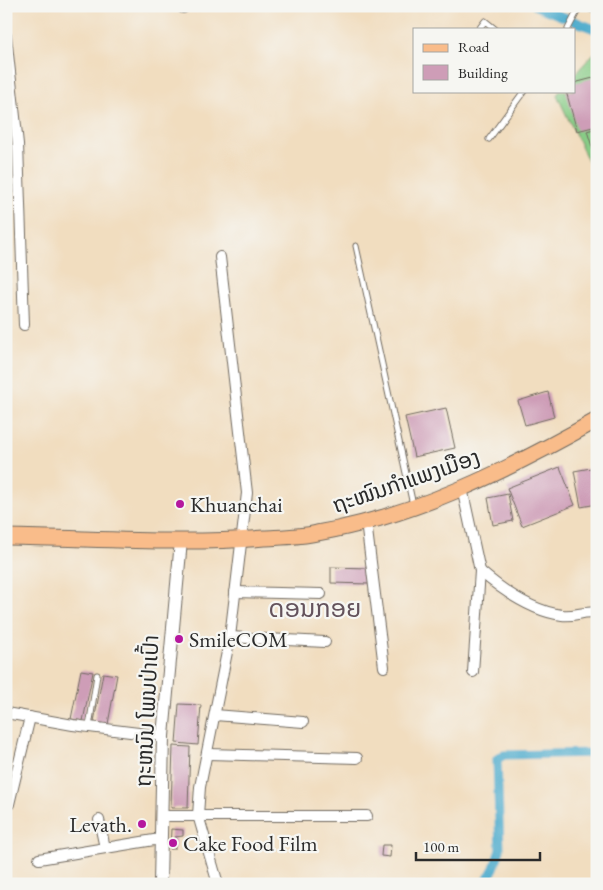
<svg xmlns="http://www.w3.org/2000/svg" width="603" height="890" viewBox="0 0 603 890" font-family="'EB Garamond','Noto Sans Lao',serif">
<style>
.green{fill:#88cc86;stroke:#5a7c58}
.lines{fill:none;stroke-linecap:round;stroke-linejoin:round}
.canal{stroke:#4eabcc;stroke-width:9}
.building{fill:#ce9db7}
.service-casing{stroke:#70695f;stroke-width:7}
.minor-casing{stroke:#70695f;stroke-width:12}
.tertiary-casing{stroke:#70695f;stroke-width:14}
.primary-casing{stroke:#70695f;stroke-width:17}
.service{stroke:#fff;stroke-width:5}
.minor{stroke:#fff;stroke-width:10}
.tertiary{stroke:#fff;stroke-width:12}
.primary{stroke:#f9bc8a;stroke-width:15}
.poi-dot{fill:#b5179e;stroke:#f6f6f2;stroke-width:2}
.labels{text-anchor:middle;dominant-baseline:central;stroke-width:4.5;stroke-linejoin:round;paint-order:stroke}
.street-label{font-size:22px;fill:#2b2b2b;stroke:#f6f6f2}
.poi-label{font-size:22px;fill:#2b2b2b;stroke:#f6f6f2;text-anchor:start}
.quarter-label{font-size:25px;fill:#64535c;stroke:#f6f6f2}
</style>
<rect width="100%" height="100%" fill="#f6f6f2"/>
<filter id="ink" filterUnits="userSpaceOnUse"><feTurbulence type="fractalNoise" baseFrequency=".02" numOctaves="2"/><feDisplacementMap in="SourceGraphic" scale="10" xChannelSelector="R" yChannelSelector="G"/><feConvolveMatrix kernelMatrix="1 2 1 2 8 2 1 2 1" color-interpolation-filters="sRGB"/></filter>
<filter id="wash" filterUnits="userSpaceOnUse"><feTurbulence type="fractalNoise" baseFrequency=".0096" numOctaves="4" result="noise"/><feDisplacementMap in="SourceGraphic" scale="20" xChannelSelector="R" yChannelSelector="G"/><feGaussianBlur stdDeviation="1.12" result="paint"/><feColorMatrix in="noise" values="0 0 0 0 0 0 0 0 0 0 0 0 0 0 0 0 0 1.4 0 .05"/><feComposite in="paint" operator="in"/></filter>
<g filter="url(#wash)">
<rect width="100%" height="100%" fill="#f1ddbf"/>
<polygon class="green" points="597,50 597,180 557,95 560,91 574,91 574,75"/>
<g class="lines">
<g class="canal">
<polyline points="536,6 597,30"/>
<polyline points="485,884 494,868 500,850 497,759 504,755 597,753"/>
</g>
</g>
<g id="blocks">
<g class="building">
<polygon points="597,77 597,126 577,131 566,91 574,91 574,83"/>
<polygon points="597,128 597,159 596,159 587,131"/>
<polygon points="548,392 554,417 525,425 518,401"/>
<polygon points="446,408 455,448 414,457 405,417"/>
<polygon points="560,467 575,505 522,526 507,488"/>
<polygon points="591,468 597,504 581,507 574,471"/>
<polygon points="508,494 513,521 493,525 488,498"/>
<polygon points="331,567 369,568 369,584 331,583"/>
<polygon points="81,670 93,672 83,721 71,719"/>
<polygon points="103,673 117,675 108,724 94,722"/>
<polygon points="179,704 201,705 198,745 176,743"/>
<polygon points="173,746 190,747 188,808 171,808"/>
<polygon points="171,829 183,830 183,836 175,837 175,849 170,849"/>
<polygon points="382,845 391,845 390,857 381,856"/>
</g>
</g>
</g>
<g filter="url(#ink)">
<use href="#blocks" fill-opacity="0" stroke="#70695f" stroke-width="1"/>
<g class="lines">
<g class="service-casing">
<g id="service">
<polyline points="479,29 485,21 495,29"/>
<polyline points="568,29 580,6"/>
<polyline points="489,139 524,91"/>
<polyline points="356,246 413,505"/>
<polyline points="89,727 97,675"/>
</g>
</g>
<g class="minor-casing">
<g id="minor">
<polyline points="183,6 183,8"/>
<polyline points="589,6 597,9"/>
<polyline points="6,36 18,144 24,325"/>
<polyline points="462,488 480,571 473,672"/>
<polyline points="366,522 384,667"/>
<path d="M480,571C502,590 533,611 562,615C575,617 584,610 597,613"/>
<polyline points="235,592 321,594"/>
<polyline points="230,637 325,642"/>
<polyline points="6,713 73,725 163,736"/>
<polyline points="215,715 303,722"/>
<polyline points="208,754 357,758"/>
<polyline points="9,804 30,717"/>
<polyline points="161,816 367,816"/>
<polyline points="99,820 105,848"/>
<polyline points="39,859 160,839"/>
<polyline points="218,884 198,815 200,787 230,637 247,493 220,257"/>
</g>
</g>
<g class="tertiary-casing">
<polyline id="tertiary" points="160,884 163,736 181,541"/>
</g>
<g class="primary-casing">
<path id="primary" d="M6,537C92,538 178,545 264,538C281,537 300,537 317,533C416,516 510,469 597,420"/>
</g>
<use href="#service" class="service"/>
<use href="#minor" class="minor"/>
<use href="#tertiary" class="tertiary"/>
<use href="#primary" class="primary"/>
</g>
</g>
<g class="poi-dot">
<circle cx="180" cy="504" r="5"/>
<circle cx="179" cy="639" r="5"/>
<circle cx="142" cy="824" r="5"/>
<circle cx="173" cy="843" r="5"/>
</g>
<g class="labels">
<g class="street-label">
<text transform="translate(406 481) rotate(-19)">ຖະໜົນກຳແພງເມືອງ</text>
<text transform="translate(147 711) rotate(-87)">ຖະຫນົນ ໂພນປ່າເປົ້າ</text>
</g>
<g class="poi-label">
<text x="190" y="504">Khuanchai</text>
<text x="189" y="639">SmileCOM</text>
<text x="132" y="824" text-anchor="end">Levath.</text>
<text x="183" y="843">Cake Food Film</text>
</g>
<g class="quarter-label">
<text x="315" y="608">ດອນກອຍ</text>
</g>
</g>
<rect width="603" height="890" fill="none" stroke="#f6f6f2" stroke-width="25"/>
<rect x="413" y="28" width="162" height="65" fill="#f6f6f2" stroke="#a5a5a2"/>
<rect x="423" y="44" width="25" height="8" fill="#f9bc8a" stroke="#a5a5a2"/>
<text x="458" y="52" font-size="15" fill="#2b2b2b">Road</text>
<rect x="423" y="65" width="25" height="15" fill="#ce9db7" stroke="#a5a5a2"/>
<text x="458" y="78" font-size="15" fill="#2b2b2b">Building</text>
<path d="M416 852v8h124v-8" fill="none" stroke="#2b2b2b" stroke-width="2.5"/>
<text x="423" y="852" font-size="15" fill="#2b2b2b" stroke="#f6f6f2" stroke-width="4" paint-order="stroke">100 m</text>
</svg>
